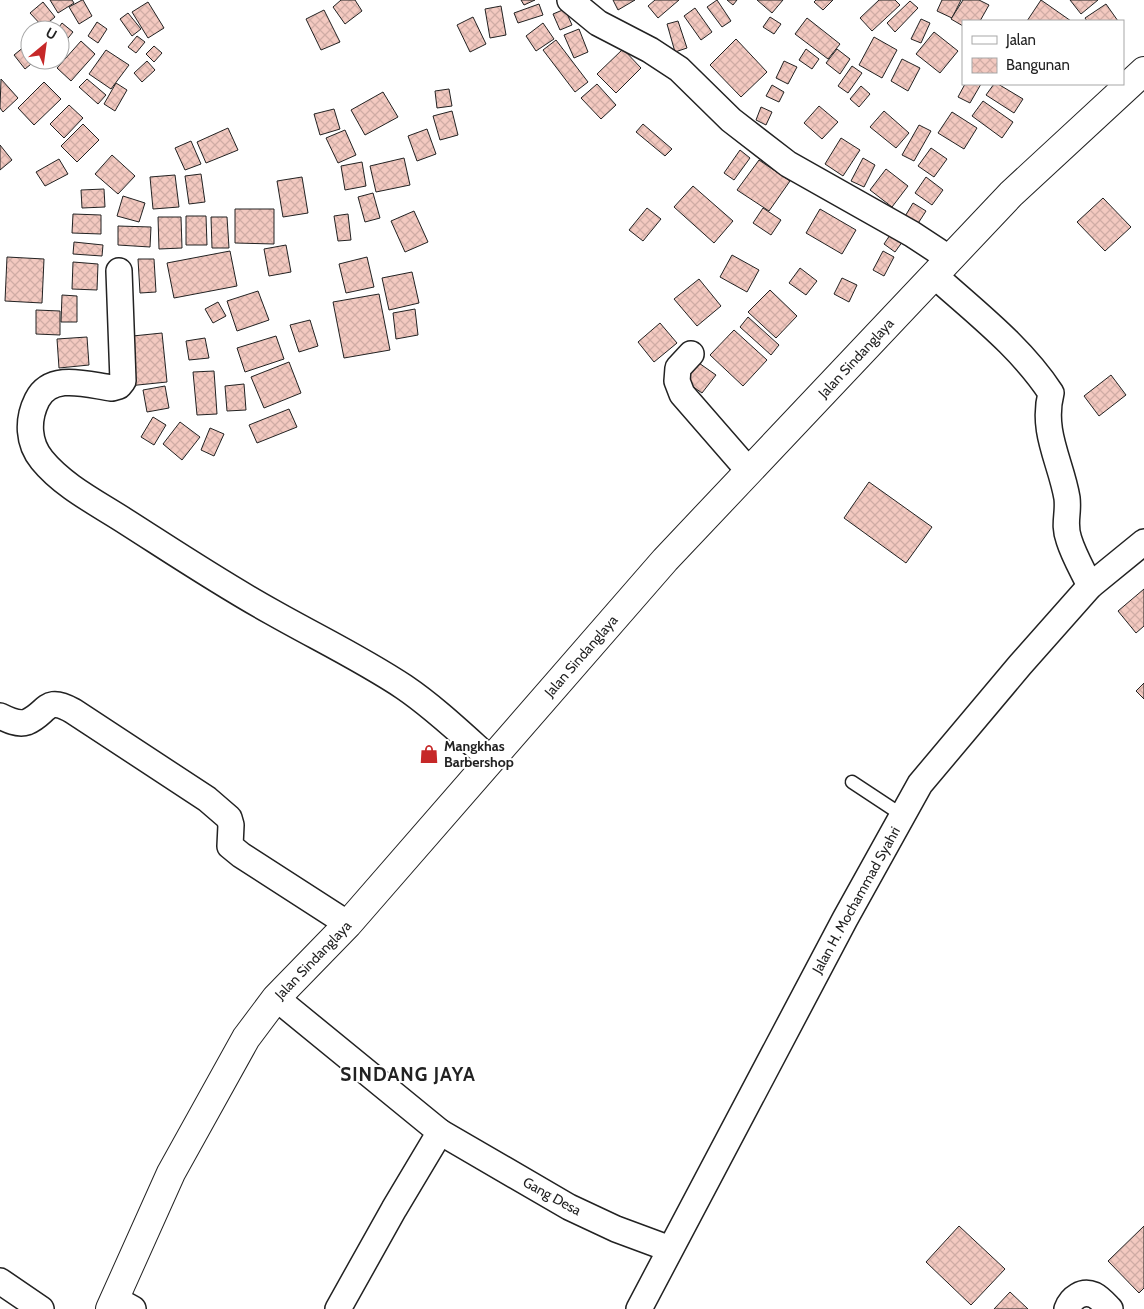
<svg xmlns="http://www.w3.org/2000/svg" width="1144" height="1309" viewBox="0 0 1144 1309" font-family="Cabin,sans-serif">
<style>
.building{fill:url(#building-cross-hatch);stroke:#222}
.lines{fill:none;stroke-linecap:round;stroke-linejoin:round}
.service-casing{stroke:#222;stroke-width:15}
.minor-casing{stroke:#222;stroke-width:28}
.tertiary-casing{stroke:#222;stroke-width:30}
.service{stroke:#fff;stroke-width:12}
.minor{stroke:#fff;stroke-width:25}
.tertiary{stroke:#fff;stroke-width:28}
.labels{text-anchor:middle;dominant-baseline:central;stroke-width:4;stroke-linejoin:round;paint-order:stroke}
.street-label{font-size:14px;fill:#222;stroke:#fff}
.poi-label{font-size:14px;font-weight:bold;fill:#222;stroke:#fff;text-anchor:start}
.district-label{font-size:19px;font-weight:bold;letter-spacing:1px;fill:#222;stroke:#fff}
</style>
<defs>
<pattern id="building-cross-hatch" width="8" height="8" patternUnits="userSpaceOnUse" patternTransform="scale(1.25)"><rect width="8" height="8" fill="#f3c9c0"/><path d="M0 0l8 8M0 8l8-8" fill="none" stroke="#d0aca5"/></pattern>
</defs>
<rect width="100%" height="100%" fill="#fff"/>
<g class="building">
<polygon points="50,0 72,0 74,3 58,13"/>
<polygon points="82,0 83,0 92,16 79,24 69,7"/>
<polygon points="341,0 355,0 362,11 345,24 333,7"/>
<polygon points="521,0 535,0 524,5"/>
<polygon points="613,0 635,0 618,10"/>
<polygon points="655,0 679,0 658,18 648,6"/>
<polygon points="717,0 731,21 722,27 707,7"/>
<polygon points="727,0 737,0 733,5"/>
<polygon points="757,0 783,0 772,13"/>
<polygon points="816,0 833,0 823,10 814,2"/>
<polygon points="879,0 895,0 900,5 872,31 860,18"/>
<polygon points="942,0 961,0 952,18 937,11"/>
<polygon points="963,0 979,0 989,5 980,21 963,21 963,26 951,19"/>
<polygon points="1041,0 1071,21 1027,21"/>
<polygon points="1070,0 1098,0 1081,14"/>
<polygon points="910,1 918,8 895,32 887,23"/>
<polygon points="43,2 55,17 43,27 30,13"/>
<polygon points="148,2 164,28 148,38 132,12"/>
<polygon points="539,4 543,15 518,23 514,13"/>
<polygon points="1106,4 1118,21 1087,21 1085,18"/>
<polygon points="501,6 506,35 490,38 485,9"/>
<polygon points="695,8 712,32 701,40 684,16"/>
<polygon points="565,9 572,25 560,30 553,14"/>
<polygon points="324,10 340,42 321,50 306,19"/>
<polygon points="128,13 141,29 132,36 120,19"/>
<polygon points="473,17 486,44 470,52 457,25"/>
<polygon points="770,17 781,24 774,34 763,27"/>
<polygon points="807,18 840,44 828,59 795,34"/>
<polygon points="921,19 930,23 921,43 911,39"/>
<polygon points="678,21 687,48 675,52 667,24"/>
<polygon points="97,22 107,29 98,43 88,36"/>
<polygon points="62,23 73,32 60,48 60,30 57,30"/>
<polygon points="543,23 554,39 536,51 526,36"/>
<polygon points="579,29 588,52 574,58 564,35"/>
<polygon points="934,32 958,51 940,73 916,54"/>
<polygon points="137,36 145,42 136,53 128,47"/>
<polygon points="874,37 897,50 882,78 859,65"/>
<polygon points="736,39 767,72 741,97 710,65"/>
<polygon points="556,40 588,82 575,92 543,50"/>
<polygon points="81,41 95,54 71,81 57,68"/>
<polygon points="30,42 30,60 36,60 25,69 14,55"/>
<polygon points="154,46 162,53 154,62 146,54"/>
<polygon points="623,49 641,68 616,93 597,74"/>
<polygon points="806,49 819,59 812,69 799,60"/>
<polygon points="837,49 850,59 840,74 826,63"/>
<polygon points="106,50 129,65 111,89 89,74"/>
<polygon points="902,59 920,68 908,91 891,81"/>
<polygon points="147,61 155,70 142,82 134,73"/>
<polygon points="784,61 797,67 788,84 776,78"/>
<polygon points="852,66 862,73 848,93 838,86"/>
<polygon points="1,79 18,98 3,112 0,108"/>
<polygon points="87,79 106,95 98,104 79,87"/>
<polygon points="44,82 61,99 34,125 18,108"/>
<polygon points="116,83 127,90 115,111 104,104"/>
<polygon points="597,84 616,105 601,119 581,98"/>
<polygon points="965,84 981,84 970,103 958,97"/>
<polygon points="994,84 998,84 1023,99 1014,113 986,95"/>
<polygon points="772,85 784,92 779,102 766,96"/>
<polygon points="861,86 870,94 859,107 850,99"/>
<polygon points="449,89 452,106 437,108 435,91"/>
<polygon points="383,92 398,117 365,135 351,110"/>
<polygon points="983,101 1013,122 1002,138 972,116"/>
<polygon points="69,105 83,118 64,138 50,124"/>
<polygon points="819,106 838,122 822,139 804,123"/>
<polygon points="761,107 772,112 766,125 756,120"/>
<polygon points="334,109 340,129 320,135 314,114"/>
<polygon points="452,111 458,135 440,140 433,116"/>
<polygon points="884,111 909,133 896,148 870,127"/>
<polygon points="952,112 977,128 964,149 938,133"/>
<polygon points="83,124 99,140 77,162 61,146"/>
<polygon points="643,124 672,149 665,156 636,132"/>
<polygon points="919,125 931,131 914,161 902,155"/>
<polygon points="228,128 238,150 206,163 197,142"/>
<polygon points="427,129 436,154 417,161 408,136"/>
<polygon points="345,130 356,155 338,163 326,138"/>
<polygon points="841,138 860,150 843,176 825,164"/>
<polygon points="191,141 201,164 185,170 175,148"/>
<polygon points="0,145 12,160 0,170"/>
<polygon points="931,148 947,159 934,177 918,166"/>
<polygon points="740,150 750,158 734,180 724,173"/>
<polygon points="112,155 135,176 118,194 95,174"/>
<polygon points="404,158 410,185 376,192 370,166"/>
<polygon points="863,158 875,165 864,187 851,181"/>
<polygon points="59,159 68,174 45,186 36,172"/>
<polygon points="759,160 790,181 769,211 737,190"/>
<polygon points="362,162 366,186 345,190 341,166"/>
<polygon points="886,169 908,186 892,207 870,190"/>
<polygon points="201,174 205,202 189,204 185,176"/>
<polygon points="175,175 179,207 153,209 150,177"/>
<polygon points="302,177 308,213 283,217 277,181"/>
<polygon points="926,177 943,190 932,205 915,193"/>
<polygon points="693,186 733,221 714,243 674,207"/>
<polygon points="104,189 105,207 82,208 81,190"/>
<polygon points="373,193 380,218 365,222 358,197"/>
<polygon points="123,196 145,203 139,222 117,216"/>
<polygon points="1103,198 1131,227 1105,251 1077,222"/>
<polygon points="913,203 926,211 917,225 904,218"/>
<polygon points="647,208 661,219 643,241 629,230"/>
<polygon points="763,208 781,220 771,235 753,223"/>
<polygon points="235,209 274,209 274,244 235,243"/>
<polygon points="820,209 856,230 842,254 806,233"/>
<polygon points="414,211 428,242 405,252 391,221"/>
<polygon points="73,214 101,215 101,234 72,233"/>
<polygon points="348,214 351,240 338,241 334,216"/>
<polygon points="186,216 206,216 207,245 186,245"/>
<polygon points="158,217 181,217 182,248 159,249"/>
<polygon points="211,217 227,217 229,248 212,248"/>
<polygon points="118,226 151,227 150,247 118,245"/>
<polygon points="896,226 908,234 895,252 884,244"/>
<polygon points="74,242 103,245 102,256 73,254"/>
<polygon points="286,245 291,272 269,276 264,249"/>
<polygon points="230,251 237,286 174,298 167,263"/>
<polygon points="883,251 894,257 884,276 873,270"/>
<polygon points="732,255 759,270 747,292 720,277"/>
<polygon points="7,257 44,259 42,303 5,301"/>
<polygon points="367,257 374,287 346,293 339,264"/>
<polygon points="138,259 154,259 156,292 140,293"/>
<polygon points="73,262 98,264 97,290 72,289"/>
<polygon points="800,268 817,281 806,295 789,283"/>
<polygon points="412,272 419,303 389,310 382,278"/>
<polygon points="842,278 857,285 849,302 834,294"/>
<polygon points="699,279 721,306 697,326 674,299"/>
<polygon points="770,290 797,316 776,338 748,312"/>
<polygon points="258,291 269,320 237,331 227,301"/>
<polygon points="379,294 390,350 344,358 333,302"/>
<polygon points="62,295 77,296 77,322 61,322"/>
<polygon points="218,302 226,316 213,323 205,309"/>
<polygon points="415,309 418,335 396,339 393,313"/>
<polygon points="36,310 60,311 60,335 36,334"/>
<polygon points="748,317 779,345 771,355 740,327"/>
<polygon points="310,320 318,346 299,352 290,325"/>
<polygon points="660,323 677,343 654,362 638,342"/>
<polygon points="734,330 767,360 743,386 710,355"/>
<polygon points="162,333 167,382 128,386 123,337"/>
<polygon points="276,336 284,359 245,372 237,348"/>
<polygon points="87,337 89,365 59,368 57,339"/>
<polygon points="205,338 209,358 189,360 186,341"/>
<polygon points="696,361 716,375 702,393 682,379"/>
<polygon points="289,362 301,393 264,408 251,377"/>
<polygon points="214,371 217,414 197,415 193,372"/>
<polygon points="1111,375 1126,395 1099,416 1084,396"/>
<polygon points="244,384 246,410 227,411 225,386"/>
<polygon points="165,386 169,408 147,412 143,390"/>
<polygon points="289,409 297,427 257,443 249,425"/>
<polygon points="153,417 166,425 154,445 141,437"/>
<polygon points="180,422 200,437 182,460 163,444"/>
<polygon points="210,428 224,434 214,456 201,450"/>
<polygon points="869,482 932,527 906,563 844,518"/>
<polygon points="1144,589 1144,626 1136,633 1118,611"/>
<polygon points="1144,683 1144,699 1136,691"/>
<polygon points="959,1226 1005,1269 971,1305 926,1262"/>
<polygon points="1144,1226 1144,1288 1139,1293 1108,1261"/>
<polygon points="1010,1292 1028,1309 994,1309"/>
</g>
<g class="lines">
<g class="service-casing">
<polyline id="service" points="852,782 902,815"/>
</g>
<g class="minor-casing">
<g id="minor">
<polyline points="570,0 598,23 650,50 679,69 731,120 788,164 912,234 950,259"/>
<path d="M119,271L123,381L119,386L112,388C88,385 51,372 37,400C27,420 28,443 42,460C64,487 99,504 128,523C175,553 223,585 272,612C316,637 362,659 404,687C435,708 463,735 491,760"/>
<path d="M934,275C975,312 1021,347 1051,393C1041,432 1061,462 1067,498C1069,514 1063,524 1069,540C1074,556 1083,571 1090,586"/>
<polyline points="691,354 678,368 677,381 682,394 749,471"/>
<path d="M0,716C8,720 18,725 27,722C48,713 45,695 73,711L207,799L229,818L231,825L230,846L241,855L348,924"/>
<polyline points="276,998 440,1132 394,1209 338,1309"/>
<polyline points="440,1132 569,1207 616,1229 670,1249"/>
<polyline points="0,1281 41,1309"/>
<polyline points="115,1299 133,1309"/>
<polyline points="639,1309 845,919 920,784 1020,665 1090,586 1144,542"/>
<path d="M1067,1309C1071,1298 1082,1290 1094,1295C1100,1298 1105,1304 1110,1309"/>
</g>
</g>
<g class="tertiary-casing">
<polyline id="tertiary" points="110,1309 171,1173 246,1038 276,998 348,924 665,560 1011,194 1144,71"/>
</g>
<use href="#service" class="service"/>
<use href="#minor" class="minor"/>
<use href="#tertiary" class="tertiary"/>
</g>
<defs>
<g id="shop-bare" transform="scale(1.5)"><path d="M-5-2.5h2.3a2.7 3.5 0 0 1 5.4 0H5L5.5 6h-11ZM-1.5-2.5h3a1.5 2.3 0 0 0-3 0Z" fill="#c62828" stroke="#fff" stroke-width="2.5" paint-order="stroke"/></g>
</defs>
<g fill-rule="evenodd">
<use href="#shop-bare" x="429" y="754"/>
</g>
<g class="labels">
<g class="street-label">
<text transform="translate(856 358) rotate(-47)">Jalan Sindanglaya</text>
<text transform="translate(581 656) rotate(-49)">Jalan Sindanglaya</text>
<text transform="translate(856 900) rotate(-61)">Jalan H. Mochammad Syahri</text>
<text transform="translate(313 960) rotate(-46)">Jalan Sindanglaya</text>
<text transform="translate(552 1196) rotate(29)">Gang Desa</text>
</g>
<g class="poi-label">
<text x="444" y="746">Mangkhas<tspan x="444" dy="16">Barbershop</tspan></text>
</g>
<g class="district-label">
<text x="408" y="1074">SINDANG JAYA</text>
</g>
</g>
<rect x="962" y="20" width="162" height="65" fill="#ffffff" stroke="#a7a7a7"/>
<rect x="972" y="36" width="25" height="8" fill="#ffffff" stroke="#a7a7a7"/>
<text x="1006" y="45" font-size="15" fill="#222222">Jalan</text>
<rect x="972" y="58" width="25" height="15" fill="url(#building-cross-hatch)" stroke="#a7a7a7"/>
<text x="1006" y="70" font-size="15" fill="#222222">Bangunan</text>
<g transform="translate(45 45) rotate(29)"><circle r="24" fill="#ffffff" stroke="#a7a7a7"/>
<path d="M0-4L9 19L0 12L-9 19Z" fill="#c62828"/>
<text y="-8" font-size="14" font-weight="bold" text-anchor="middle" fill="#222222">U</text>
</g>
</svg>
